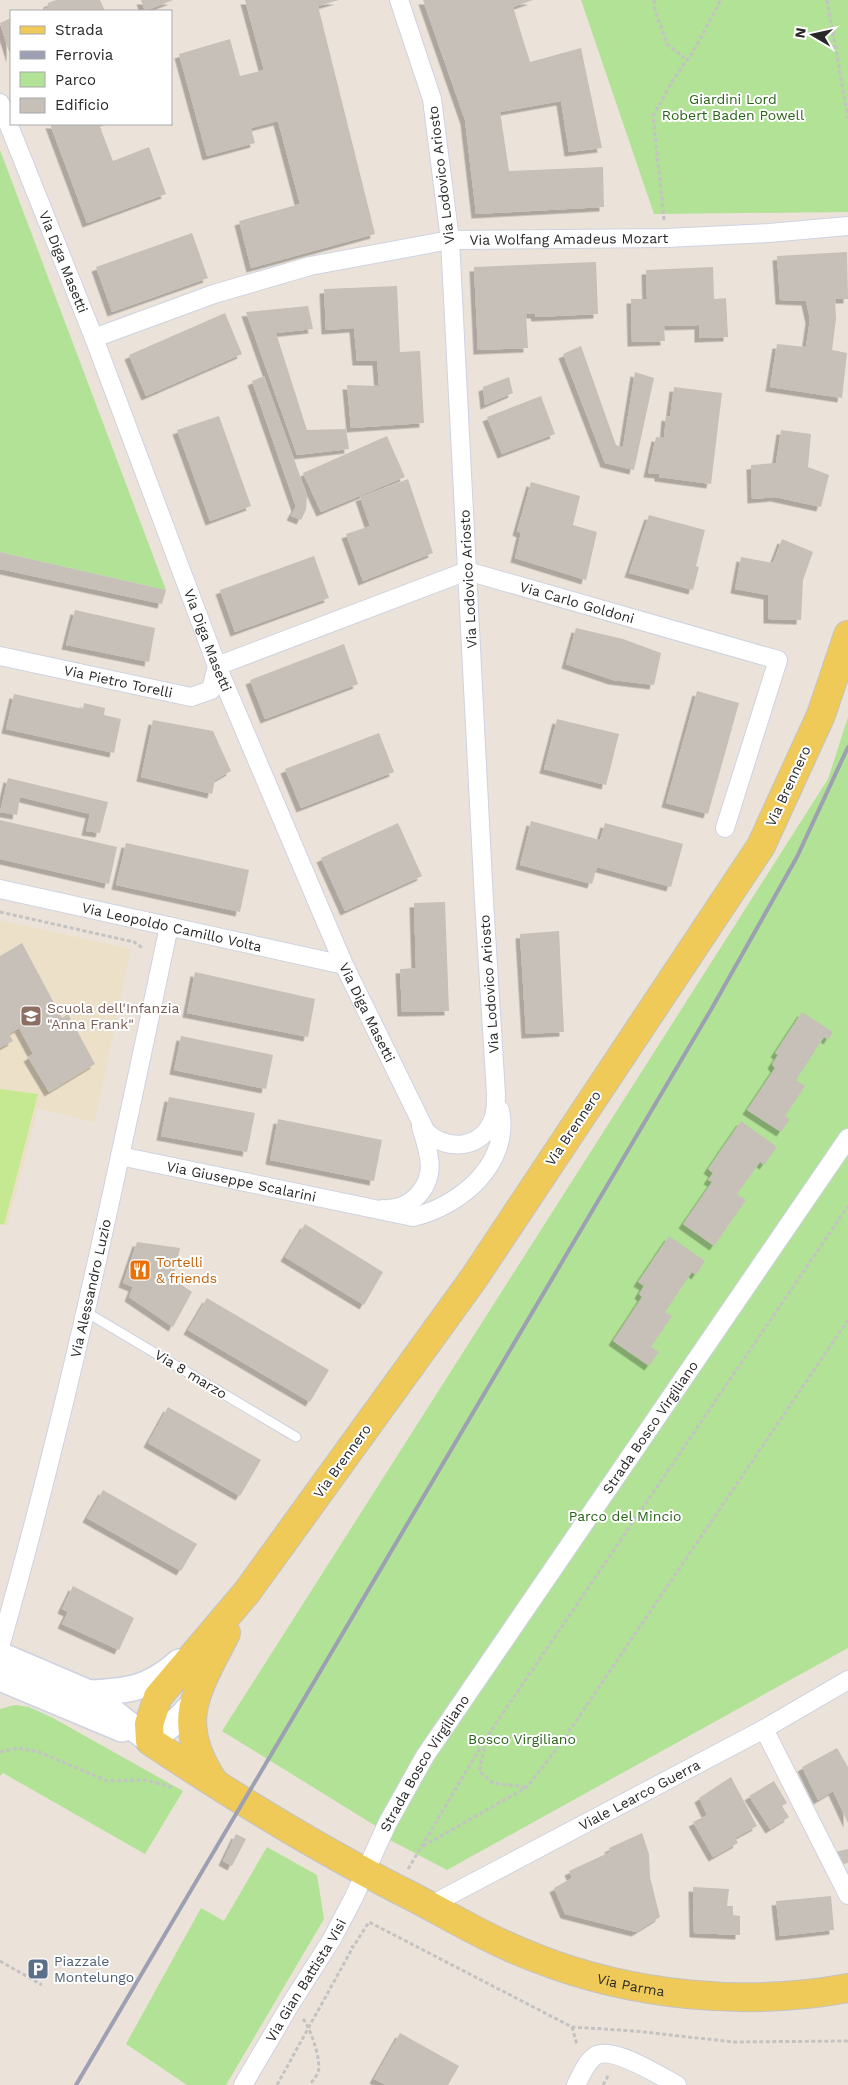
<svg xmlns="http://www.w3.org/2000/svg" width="848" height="2085" viewBox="0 0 848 2085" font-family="'Work Sans',sans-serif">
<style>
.education{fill:#ede0c8}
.green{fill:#b1e295}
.pitch{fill:#c5e990}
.building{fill:#c6c0b9;filter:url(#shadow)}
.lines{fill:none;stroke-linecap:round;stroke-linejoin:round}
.service-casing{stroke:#ced2e1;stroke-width:11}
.minor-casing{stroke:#ced2e1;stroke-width:20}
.secondary-casing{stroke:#ced2e1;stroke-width:28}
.primary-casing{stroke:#c3c3c3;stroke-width:30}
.path{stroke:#c3c3c3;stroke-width:3;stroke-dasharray:4 2.5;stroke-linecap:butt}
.service{stroke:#fff;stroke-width:9}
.minor{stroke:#fff;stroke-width:18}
.secondary{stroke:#fff;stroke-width:25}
.primary{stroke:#f0ca59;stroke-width:28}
.rail{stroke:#9ca0b2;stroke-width:4}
.labels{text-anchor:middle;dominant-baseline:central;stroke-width:4;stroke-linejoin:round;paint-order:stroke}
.park-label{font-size:14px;fill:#2a6419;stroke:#fff}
.street-label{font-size:14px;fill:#282828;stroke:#fff}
.education-label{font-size:14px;fill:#785e54;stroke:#fff;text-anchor:start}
.food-label{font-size:14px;fill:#c56008;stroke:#fff;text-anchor:start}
.service-label{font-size:14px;fill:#4e5e75;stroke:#fff;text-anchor:start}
</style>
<defs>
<filter id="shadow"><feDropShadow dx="-4.5" dy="4.5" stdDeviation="0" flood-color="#0004"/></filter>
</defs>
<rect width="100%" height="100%" fill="#ebe3d9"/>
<polygon class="education" points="0,920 131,949 95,1122 38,1109 8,1225 0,1224"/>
<g class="green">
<polygon points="581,0 848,0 848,212 654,214"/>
<polygon points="0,150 166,590 0,552"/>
<polygon points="848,717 848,1648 447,1870 390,1840 392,1836 222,1731 828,779"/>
<polygon points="15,1705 29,1707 53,1718 183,1791 145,1854 3,1773 0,1776 0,1709"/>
<polygon points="267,1847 317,1875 324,1919 226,2085 187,2085 126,2044 201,1908 224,1921"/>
</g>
<polygon class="pitch" points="0,1089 38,1094 4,1225 0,1224"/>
<g class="building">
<polygon points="56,0 100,0 105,11 40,11 47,8 48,3"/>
<polygon points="141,0 173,0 145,11"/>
<polygon points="245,0 339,0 318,6 375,234 251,268 239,221 300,204 278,121 251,128 255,143 207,156 179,54 230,39 240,76 264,70"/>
<polygon points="423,0 533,0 513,7 530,62 581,48 602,148 569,152 561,101 500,112 509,171 603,167 604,207 476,214 465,120"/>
<polygon points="11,18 11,58 0,23"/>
<polygon points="50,124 107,124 100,127 113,161 149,147 166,194 87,223"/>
<polygon points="192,233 208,278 112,312 96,267"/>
<polygon points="847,252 848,299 835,299 836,319 832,350 847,353 842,398 770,387 777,344 806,347 810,319 806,301 780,300 777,256"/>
<polygon points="596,262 598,314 536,317 535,314 526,314 528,348 478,350 474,267"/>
<polygon points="713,267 714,299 726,298 728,337 699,338 699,325 664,326 665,341 632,342 631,299 647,299 646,270"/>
<polygon points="397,286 400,352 420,351 424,423 351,428 347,385 379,386 377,361 357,361 354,328 326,330 324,289"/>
<polygon points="308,306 313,329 276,333 307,430 346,429 349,449 297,455 246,312"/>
<polygon points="225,313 242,354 146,396 129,355"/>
<polygon points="581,346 616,445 623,447 635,372 654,378 634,470 605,463 563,354"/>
<polygon points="264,376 307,495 306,510 301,520 291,516 296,507 252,381"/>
<polygon points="509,377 513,393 485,405 483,387"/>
<polygon points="674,387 722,393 711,484 659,477 659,474 648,473 656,437 664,438 666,416 670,417"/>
<polygon points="541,396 555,434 502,454 487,417"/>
<polygon points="219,416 251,506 210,521 177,430"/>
<polygon points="781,430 811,434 808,467 829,475 821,507 775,497 752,499 751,465 776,463"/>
<polygon points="387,436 405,477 321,512 303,473"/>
<polygon points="408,479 433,553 363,581 346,534 370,526 360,497"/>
<polygon points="531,482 580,496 573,525 597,532 586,580 515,558 521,533 517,531"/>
<polygon points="649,515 705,530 696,566 699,567 693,590 629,573"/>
<polygon points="782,539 813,552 803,580 801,620 768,619 768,595 735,589 741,557 773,563"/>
<polygon points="0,552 166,590 162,604 0,569"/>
<polygon points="314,556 329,598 235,632 220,590"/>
<polygon points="75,610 155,628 149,662 66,645"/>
<polygon points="576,628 623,639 661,653 654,685 613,680 566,664"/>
<polygon points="344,644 358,684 265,719 250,680"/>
<polygon points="697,691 739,703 708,814 666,803"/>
<polygon points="14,694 83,709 84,703 105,708 104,715 121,719 114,753 6,729"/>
<polygon points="557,719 619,734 606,785 544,769"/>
<polygon points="153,720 213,731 231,771 215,780 212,794 141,777"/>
<polygon points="379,733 394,772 301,808 285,769"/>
<polygon points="8,778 108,802 100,833 86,831 90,814 20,797 17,815 0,812"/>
<polygon points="0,820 117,847 109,884 0,859"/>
<polygon points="531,821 600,840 605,823 683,844 671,887 597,867 592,884 520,865"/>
<polygon points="398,823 422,876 345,911 321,858"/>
<polygon points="126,843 249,870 240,912 116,885"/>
<polygon points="445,902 449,1011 402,1012 400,969 416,968 414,903"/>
<polygon points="559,931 564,1032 526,1034 520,934"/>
<polygon points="22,943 62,1018 68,1014 95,1064 49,1092 28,1057 33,1054 19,1028 9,1034 13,1041 0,1048 0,956"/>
<polygon points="195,972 315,999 308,1037 187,1013"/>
<polygon points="802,1012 833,1032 828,1040 824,1037 796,1080 805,1086 785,1116 790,1119 781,1132 747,1110 775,1068 772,1064 778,1055 775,1053"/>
<polygon points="181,1036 273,1055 266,1089 174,1070"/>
<polygon points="169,1097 255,1113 247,1152 161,1136"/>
<polygon points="278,1119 382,1140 374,1181 270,1160"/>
<polygon points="741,1121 777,1147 764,1165 760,1162 737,1194 746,1200 714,1246 683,1224 712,1182 708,1180 713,1173 708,1169"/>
<polygon points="305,1224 383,1272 364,1305 285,1257"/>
<polygon points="669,1236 705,1261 696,1275 692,1272 665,1312 672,1316 651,1347 659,1352 649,1366 613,1341 642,1297 639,1294 644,1286 638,1282"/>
<polygon points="137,1242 180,1248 173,1279 192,1292 173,1327 129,1297 133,1287 123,1283"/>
<polygon points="207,1298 329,1370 310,1402 188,1330"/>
<polygon points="168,1407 261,1460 240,1496 148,1443"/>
<polygon points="103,1490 197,1544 181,1571 87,1518"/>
<polygon points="73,1586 134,1618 119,1650 62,1624 68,1612 62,1609"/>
<polygon points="837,1748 848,1767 848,1823 833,1791 818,1800 802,1767"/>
<polygon points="731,1777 757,1826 735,1838 738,1843 713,1857 693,1822 707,1815 699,1798"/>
<polygon points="774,1781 787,1803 782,1806 789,1817 770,1829 749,1796"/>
<polygon points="642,1833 649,1854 650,1877 660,1917 636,1932 565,1914 554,1888 572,1878 569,1871 610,1852 609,1848"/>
<polygon points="236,1834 246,1839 232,1866 223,1861"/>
<polygon points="848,1849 848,1863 839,1865 835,1852"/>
<polygon points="693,1887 729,1889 727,1906 733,1906 733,1915 740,1916 740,1935 694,1933"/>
<polygon points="831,1896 834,1930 780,1936 776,1901"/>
<polygon points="400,2033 459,2066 448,2085 386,2085 374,2079"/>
</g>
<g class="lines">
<g class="service-casing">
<polyline id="service" points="86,1312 296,1437"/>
</g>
<g class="minor-casing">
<g id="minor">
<path id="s1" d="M0,103L94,338L217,666L344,965L426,1132C449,1152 483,1149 494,1117C496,1110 496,1101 496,1094L484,901L450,240L432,99L399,0"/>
<path id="s2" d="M94,338L214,294L310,266L450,240L666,238L769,233L848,226"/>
<path id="s3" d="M0,656L191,697L211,690L217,666"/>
<path id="s4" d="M217,666L467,571L778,660L725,828"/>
<path id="s5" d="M0,889L344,965"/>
<path id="s6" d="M120,1156L413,1217C460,1206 511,1164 500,1110"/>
<path d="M383,1209C411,1211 434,1186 429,1158C428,1148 424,1137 421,1127"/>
<path id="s7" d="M0,1647C68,1409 118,1168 169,926"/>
<polyline points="764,1729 848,1895"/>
<path id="s8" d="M429,1906L764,1729L848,1680"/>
<path id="s9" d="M243,2085L290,2005L332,1939L354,1897L387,1824L425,1756L848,1138"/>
<path d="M576,2085C581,2076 586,2062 595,2056C612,2045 660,2076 677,2085"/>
</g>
</g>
<g class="secondary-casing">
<g id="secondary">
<polyline points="0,1655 89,1693 150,1741"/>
<polyline points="0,1678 122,1729"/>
<path d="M89,1693C128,1691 149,1689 179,1662"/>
<polyline points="150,1741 180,1718 193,1704"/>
</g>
</g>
<g class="primary-casing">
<g id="primary">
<path id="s10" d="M848,635L821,715L761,846L474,1278L247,1592L158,1697L149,1724L150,1741C235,1798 321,1851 413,1897C453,1918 493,1942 536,1958C632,1996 746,2007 848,1988"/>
<path d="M214,1782C173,1721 197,1691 226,1633"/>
</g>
</g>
<g class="path">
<polyline points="654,0 655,10 667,44 687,60"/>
<polyline points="827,0 848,118"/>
<polyline points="664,220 653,116 673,80 693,52 721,0"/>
<polyline points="0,912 134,942 144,949"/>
<polyline points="486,1741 479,1771 493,1783 525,1787"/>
<polyline points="0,1752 18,1748 39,1752 108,1781 145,1780 172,1787"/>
<polyline points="423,1846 527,1787 561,1743 848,1320"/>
<polyline points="408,1869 486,1738 848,1206"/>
<polyline points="351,1946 353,1947 369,1922 572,2027 635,2031 733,2042 848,2041"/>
<polyline points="0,1961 42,1985"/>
<path d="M303,2019C310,2027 322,2061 318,2072C317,2076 312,2081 310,2085"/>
<polyline points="572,2027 577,2045"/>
<polyline points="277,2085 353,1947"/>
<polyline points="603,2085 609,2074"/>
</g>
<use href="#service" class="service"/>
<use href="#minor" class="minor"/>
<use href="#secondary" class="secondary"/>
<use href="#primary" class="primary"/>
<polyline class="rail" points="76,2085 712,1008 797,857 848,747"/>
</g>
<defs>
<g id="school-square" transform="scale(1.125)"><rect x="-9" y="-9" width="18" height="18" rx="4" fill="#8d6e63" stroke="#fff"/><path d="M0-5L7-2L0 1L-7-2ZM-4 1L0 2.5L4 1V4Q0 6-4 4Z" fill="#fff"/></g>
<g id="restaurant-square" transform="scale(1.125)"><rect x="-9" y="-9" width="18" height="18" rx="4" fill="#e8710a" stroke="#fff"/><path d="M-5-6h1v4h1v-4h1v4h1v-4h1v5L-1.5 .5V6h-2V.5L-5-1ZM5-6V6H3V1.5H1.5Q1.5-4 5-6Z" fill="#fff"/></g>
<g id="parking-square" transform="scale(1.125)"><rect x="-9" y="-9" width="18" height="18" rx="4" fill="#5c6f8a" stroke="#fff"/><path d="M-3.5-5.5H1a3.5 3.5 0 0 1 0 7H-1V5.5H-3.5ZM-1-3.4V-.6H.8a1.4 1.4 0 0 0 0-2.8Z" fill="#fff"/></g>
</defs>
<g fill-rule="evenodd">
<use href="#school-square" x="31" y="1016"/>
<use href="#restaurant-square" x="140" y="1270"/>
<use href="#parking-square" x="38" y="1969"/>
</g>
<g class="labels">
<g class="park-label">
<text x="733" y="99">Giardini Lord<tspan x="733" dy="16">Robert Baden Powell</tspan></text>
<text x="625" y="1516">Parco del Mincio</text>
<text x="522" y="1739">Bosco Virgiliano</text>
</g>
<g class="street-label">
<text transform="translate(441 175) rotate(-97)">Via Lodovico Ariosto</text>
<text stroke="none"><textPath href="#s2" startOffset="489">Via Wolfang Amadeus Mozart</textPath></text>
<text stroke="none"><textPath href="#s1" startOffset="171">Via Diga Masetti</textPath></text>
<text transform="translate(468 579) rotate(-93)">Via Lodovico Ariosto</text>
<text stroke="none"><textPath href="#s4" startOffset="382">Via Carlo Goldoni</textPath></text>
<text stroke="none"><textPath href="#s1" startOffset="576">Via Diga Masetti</textPath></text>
<text stroke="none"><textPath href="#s3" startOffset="121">Via Pietro Torelli</textPath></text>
<text transform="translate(788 786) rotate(-65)">Via Brennero</text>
<text stroke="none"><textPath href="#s5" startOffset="176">Via Leopoldo Camillo Volta</textPath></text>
<text transform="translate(489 984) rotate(-94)">Via Lodovico Ariosto</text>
<text stroke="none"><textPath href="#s1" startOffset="981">Via Diga Masetti</textPath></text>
<text transform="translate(573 1128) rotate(-56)">Via Brennero</text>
<text stroke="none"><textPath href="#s6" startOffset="124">Via Giuseppe Scalarini</textPath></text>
<text stroke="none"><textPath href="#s7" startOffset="370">Via Alessandro Luzio</textPath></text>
<text transform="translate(191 1374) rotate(31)">Via 8 marzo</text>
<text stroke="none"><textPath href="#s9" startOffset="775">Strada Bosco Virgiliano</textPath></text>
<text transform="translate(342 1461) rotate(-54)">Via Brennero</text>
<text stroke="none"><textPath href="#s9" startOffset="370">Strada Bosco Virgiliano</textPath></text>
<text stroke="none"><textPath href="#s8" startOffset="238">Viale Learco Guerra</textPath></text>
<text stroke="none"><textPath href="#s9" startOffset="122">Via Gian Battista Visi</textPath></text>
<text stroke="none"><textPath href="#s10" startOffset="1860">Via Parma</textPath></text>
</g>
<g class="education-label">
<text x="47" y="1008">Scuola dell'Infanzia<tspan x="47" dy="16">"Anna Frank"</tspan></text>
</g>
<g class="food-label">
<text x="156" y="1262">Tortelli<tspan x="156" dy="16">&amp; friends</tspan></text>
</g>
<g class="service-label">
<text x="54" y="1961">Piazzale<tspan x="54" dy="16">Montelungo</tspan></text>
</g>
</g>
<rect x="10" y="10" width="162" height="115" fill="#ffffff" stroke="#a9a9a9"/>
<rect x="20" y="26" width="25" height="8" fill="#f0ca59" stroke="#a9a9a9"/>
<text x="55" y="35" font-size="15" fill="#282828">Strada</text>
<rect x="20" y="51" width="25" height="8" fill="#9ca0b2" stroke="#a9a9a9"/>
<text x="55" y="60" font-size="15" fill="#282828">Ferrovia</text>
<rect x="20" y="72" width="25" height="15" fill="#b1e295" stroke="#a9a9a9"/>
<text x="55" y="85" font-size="15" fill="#282828">Parco</text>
<rect x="20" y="98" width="25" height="15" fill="#c6c0b9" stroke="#a9a9a9"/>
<text x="55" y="110" font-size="15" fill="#282828">Edificio</text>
<g transform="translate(813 35) rotate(279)" stroke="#ffffff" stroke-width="4" paint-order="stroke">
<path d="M0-4L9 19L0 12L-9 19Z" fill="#282828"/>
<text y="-8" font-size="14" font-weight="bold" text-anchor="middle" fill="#282828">N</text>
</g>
</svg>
